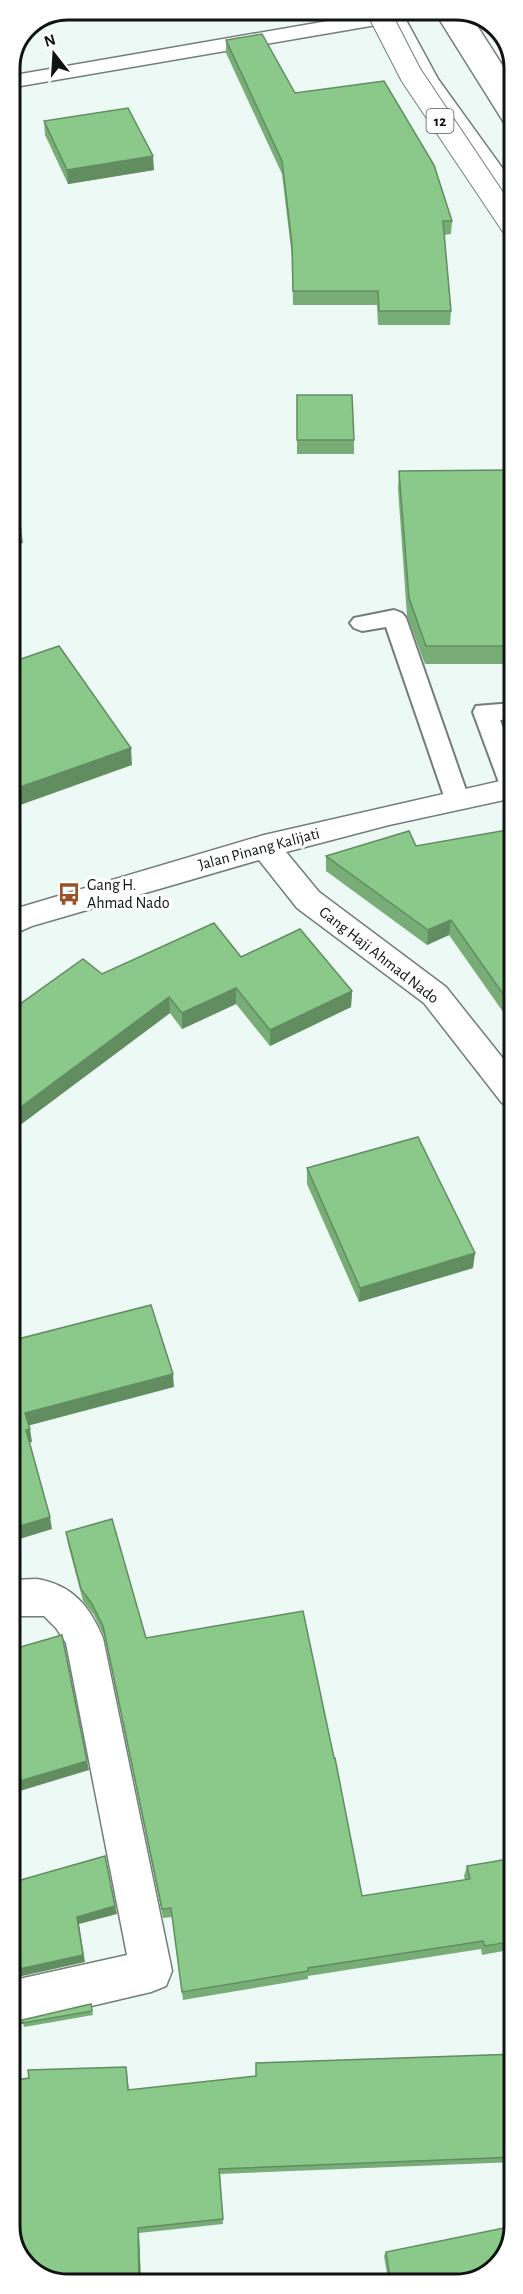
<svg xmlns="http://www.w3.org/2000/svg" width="523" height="2294" viewBox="0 0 523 2294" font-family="'Alegreya Sans',sans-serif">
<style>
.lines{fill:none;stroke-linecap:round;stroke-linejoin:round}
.service-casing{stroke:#737e79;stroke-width:4}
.minor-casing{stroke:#737e79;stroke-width:3}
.tertiary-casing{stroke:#737e79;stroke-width:3}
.motorway-casing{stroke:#737e79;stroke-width:3}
.service{fill:#fff;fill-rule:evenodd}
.minor{fill:#fff;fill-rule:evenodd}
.tertiary{fill:#fff;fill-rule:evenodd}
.motorway{fill:#fff;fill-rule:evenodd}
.motorway-bridge-casing{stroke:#737e79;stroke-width:24;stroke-linecap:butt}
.motorway-bridge{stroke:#fff;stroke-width:22}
.wall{fill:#78ad78}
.shaded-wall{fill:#618d61}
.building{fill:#8bc98b;stroke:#618d61;stroke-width:1.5}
.labels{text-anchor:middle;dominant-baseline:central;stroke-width:6;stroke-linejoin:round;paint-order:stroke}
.shield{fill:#fff;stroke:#575a59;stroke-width:1.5}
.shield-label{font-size:15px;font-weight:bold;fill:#0f1312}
.street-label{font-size:16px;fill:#0f1312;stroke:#fff}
.poi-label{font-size:16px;fill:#0f1312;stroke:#fff;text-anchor:start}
.rim{fill:none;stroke:#0f1312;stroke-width:3}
</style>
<rect width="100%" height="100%" fill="#ecf9f4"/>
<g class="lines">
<g class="service-casing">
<g id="service">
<polygon points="394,610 402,613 406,618 469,799 466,805 457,808 448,805 445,799 386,627 362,631 354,628 350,623 354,618"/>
<polygon points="513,703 513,719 500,720 513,755 513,797 504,794 501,788 473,712 476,706"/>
</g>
</g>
<g class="minor-casing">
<g id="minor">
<polygon points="513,778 513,798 389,825 286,852 319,892 446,987 513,1071 513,1107 502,1103 424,1003 297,908 259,860 32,926 9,936 11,910 264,835"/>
<path d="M37,1579C73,1585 90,1607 103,1638L172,1971L166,1986L151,1992L10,2025V1981L127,1955L66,1643L56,1628L44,1616H10V1580Z"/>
</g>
</g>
<g class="tertiary-casing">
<polygon id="tertiary" points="397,9 453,9 513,104 513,127 506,125 503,121 436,14 406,20 438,79 513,183 513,205 505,203 418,80 388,23 9,88 9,76"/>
</g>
<g class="motorway-casing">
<polygon id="motorway" points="447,9 462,9 469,13 513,82 513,104 506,102"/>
</g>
<use href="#service" class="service"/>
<use href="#minor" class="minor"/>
<use href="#tertiary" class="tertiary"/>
<use href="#motorway" class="motorway"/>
<g class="motorway-bridge-casing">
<polyline id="motorway-bridge" points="377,9 411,75 513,227"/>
</g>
<use href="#motorway-bridge" class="motorway-bridge"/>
</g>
<g class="wall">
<polygon points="226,40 295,93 452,221 451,234 444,235 451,311 450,325 378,325 377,305 293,305 292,257 282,174 226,53"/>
<polygon points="44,121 154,170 68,184 45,135"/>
<polygon points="297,410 354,440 354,454 297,454"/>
<polygon points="513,470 513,664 425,664 407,616 398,489 399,471"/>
<polygon points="513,829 513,1026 449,935 427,945 326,871 326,856 416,846"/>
<polygon points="241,957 352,991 351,1007 270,1046 236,1004 182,1029 170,1013 12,1131 10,1129 9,1012 102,974"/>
<polygon points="307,1168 473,1268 359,1302 307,1184"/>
<polygon points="66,1532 146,1638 362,1896 465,1880 464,1876 467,1866 514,1858 514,1949 482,1955 481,1949 308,1976 308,1979 183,2000 172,1917 163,1918 105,1638 94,1615 83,1601 68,1544"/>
<polygon points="91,2004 93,2015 24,2027 23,2023"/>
<polygon points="514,2054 514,2162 220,2174 223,2224 139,2233 141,2284 61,2285 127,2073 129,2090"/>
<polygon points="386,2252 500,2265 388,2279 384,2256"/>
</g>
<g class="shaded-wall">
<polygon points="153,156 154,170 68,184 67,170"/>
<polygon points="21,529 23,543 9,546 9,531"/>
<polygon points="131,748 132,765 9,809 9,791"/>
<polygon points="451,920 449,935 427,945 428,930"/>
<polygon points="236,988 236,1004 182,1029 182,1013"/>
<polygon points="352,991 351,1007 270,1046 270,1030"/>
<polygon points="169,997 170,1013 12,1131 10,1115"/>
<polygon points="475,1253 473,1268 359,1302 360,1288"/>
<polygon points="173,1374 174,1387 27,1426 25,1413"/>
<polygon points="30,1429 32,1442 28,1443 26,1430"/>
<polygon points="50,1517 52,1529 10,1542 10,1529"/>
<polygon points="64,1645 89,1770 10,1794 10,1784"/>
<polygon points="105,1856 117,1914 79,1924 85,1962 18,1977 15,1970"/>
<polygon points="138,2228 139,2233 141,2284 139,2284"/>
</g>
<g class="building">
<polygon points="262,34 295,93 384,81 434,165 452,221 443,221 451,311 379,311 378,291 293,291 292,244 282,161 226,40"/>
<polygon points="128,108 153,156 67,170 44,121"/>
<polygon points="297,395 352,395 354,440 297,440"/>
<polygon points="513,470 513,646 426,646 409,598 399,471"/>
<polygon points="9,500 21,529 9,531"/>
<polygon points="59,646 131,748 9,791 9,663"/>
<polygon points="513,829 513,1008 451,920 428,930 326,856 409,831 416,846"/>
<polygon points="214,923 241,957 300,929 352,991 270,1030 236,988 182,1013 169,997 10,1115 9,1012 83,959 102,974"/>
<polygon points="418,1137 475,1253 360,1288 307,1168"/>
<polygon points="151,1305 173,1374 25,1413 30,1429 26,1430 50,1517 10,1529 10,1325 14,1340"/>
<polygon points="112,1519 146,1638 303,1611 334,1758 335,1758 362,1896 470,1879 467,1866 514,1858 514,1941 485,1946 483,1941 308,1968 308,1971 182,1992 171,1908 162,1909 103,1626 92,1604 81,1589 66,1532"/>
<polygon points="62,1635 87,1761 10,1784 10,1650"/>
<polygon points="105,1856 115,1906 77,1917 83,1955 15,1970 10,1936 10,1883"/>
<polygon points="91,2004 92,2011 23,2023 22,2020"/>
<polygon points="514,2054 514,2157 219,2169 223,2219 138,2228 139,2284 61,2285 27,2268 10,2237 10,2081 29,2078 28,2070 126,2067 128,2090 256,2076 256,2063"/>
<polygon points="514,2226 500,2265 466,2284 316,2284 390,2278 386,2252"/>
</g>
<defs>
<g id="bus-bare" transform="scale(1.8)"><path d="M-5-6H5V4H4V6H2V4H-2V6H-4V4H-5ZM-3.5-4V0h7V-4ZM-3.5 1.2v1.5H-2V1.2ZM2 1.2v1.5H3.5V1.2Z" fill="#98522a" stroke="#fff" stroke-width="2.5" paint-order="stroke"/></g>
</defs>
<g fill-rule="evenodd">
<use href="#bus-bare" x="69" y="894"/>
</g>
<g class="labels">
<rect class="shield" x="426.5" y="109" width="27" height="24" rx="4.5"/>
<g class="shield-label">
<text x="440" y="121">12</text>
</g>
<g class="street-label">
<text transform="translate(259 849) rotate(-15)">Jalan Pinang Kalijati</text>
<text transform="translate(379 955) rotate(38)">Gang Haji Ahmad Nado</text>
</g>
<g class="poi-label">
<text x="87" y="885">Gang H.<tspan x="87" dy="18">Ahmad Nado</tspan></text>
</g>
</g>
<path d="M0 0H523V2294H0ZM68 20H456A48 48 0 0 1 504 68V2226A48 48 0 0 1 456 2274H68A48 48 0 0 1 20 2226V68A48 48 0 0 1 68 20Z" fill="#fff" fill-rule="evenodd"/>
<path class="rim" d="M68 20H456A48 48 0 0 1 504 68V2226A48 48 0 0 1 456 2274H68A48 48 0 0 1 20 2226V68A48 48 0 0 1 68 20Z"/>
<g transform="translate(54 54) rotate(343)" stroke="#ffffff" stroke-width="4.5" paint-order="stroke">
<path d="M0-4.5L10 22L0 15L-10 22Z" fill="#0f1312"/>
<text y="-9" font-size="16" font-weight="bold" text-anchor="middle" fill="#0f1312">N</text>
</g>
</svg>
